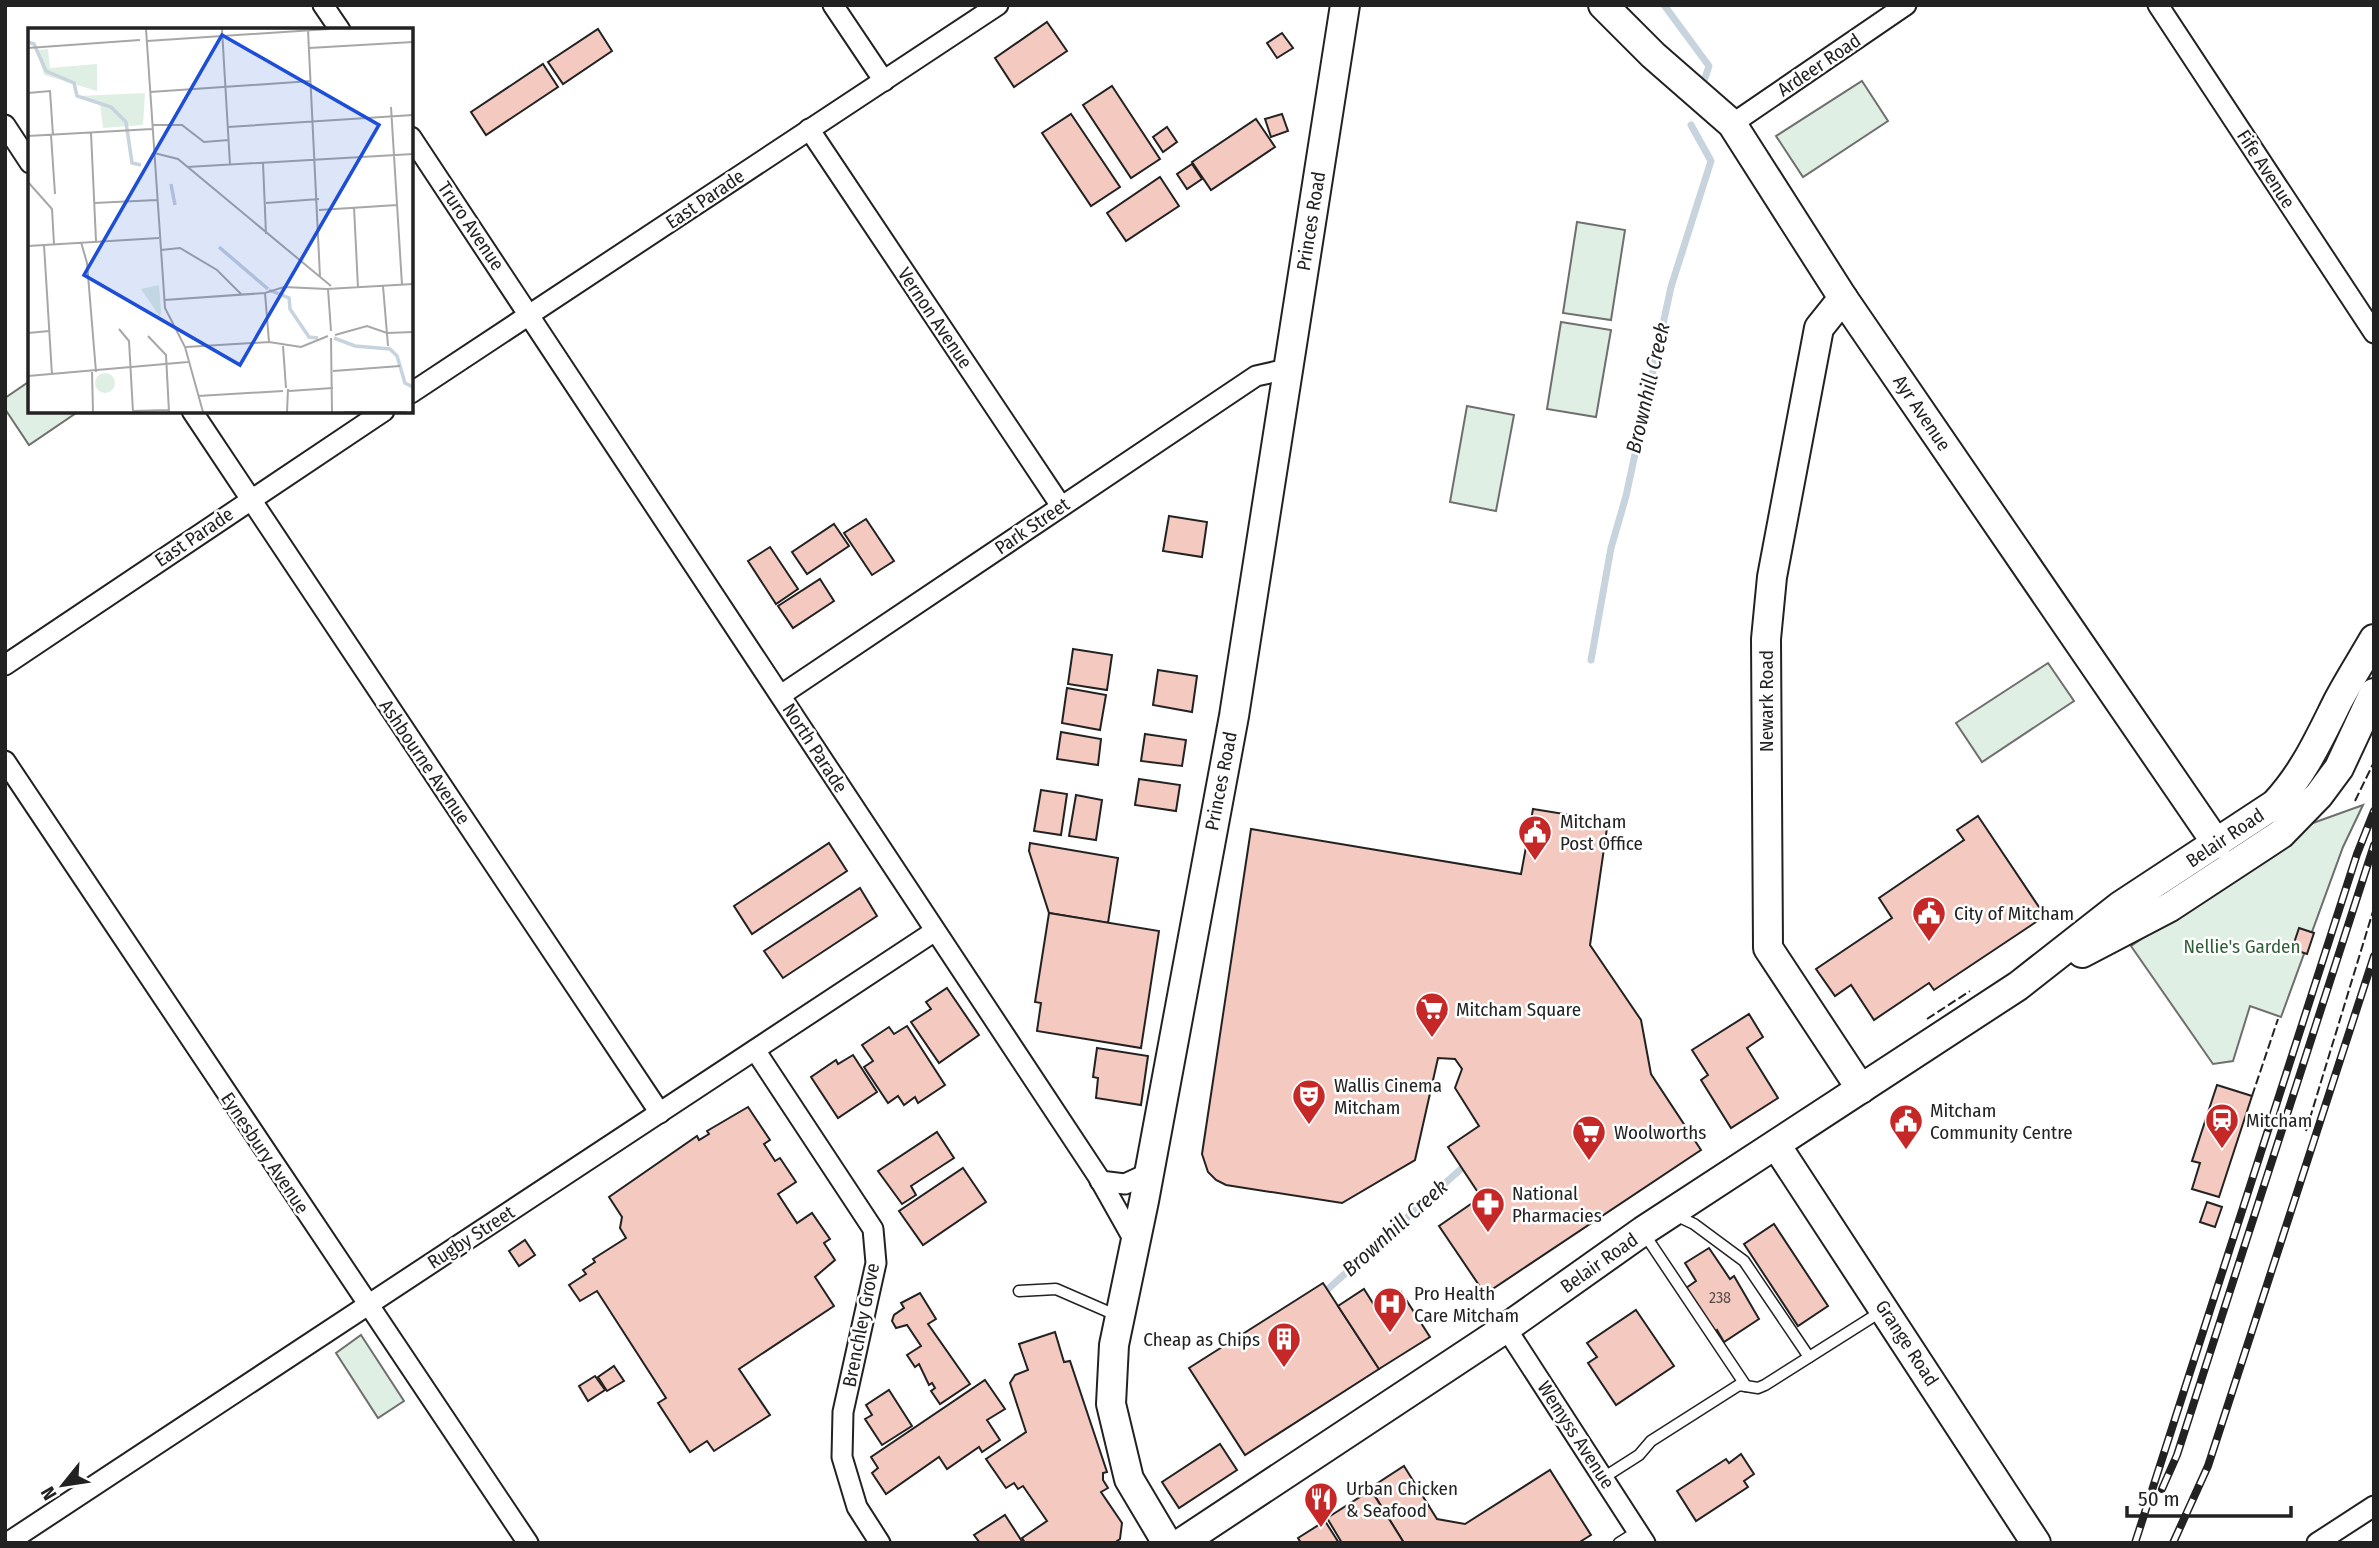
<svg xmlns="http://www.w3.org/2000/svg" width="2379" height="1548" viewBox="0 0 2379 1548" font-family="'Fira Sans Condensed',sans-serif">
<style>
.green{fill:#e0efe3;stroke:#6f6f6f;stroke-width:2}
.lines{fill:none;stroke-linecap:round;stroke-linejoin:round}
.stream{stroke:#c7d3dd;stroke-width:7}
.building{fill:#f3c9c0;stroke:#222;stroke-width:2}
.lane-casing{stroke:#222;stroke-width:13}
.street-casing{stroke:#222;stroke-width:23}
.secondary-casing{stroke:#222;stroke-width:32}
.lane{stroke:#fff;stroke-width:10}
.street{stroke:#fff;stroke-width:19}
.secondary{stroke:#fff;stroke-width:28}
.rail-casing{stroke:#222;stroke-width:8}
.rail{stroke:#fff;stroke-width:5;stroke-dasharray:16;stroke-linecap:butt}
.fence{stroke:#222;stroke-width:2;stroke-dasharray:9 3.5;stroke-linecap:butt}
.labels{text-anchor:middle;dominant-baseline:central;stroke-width:5;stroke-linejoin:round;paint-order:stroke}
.number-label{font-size:16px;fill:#564c4a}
.street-label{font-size:19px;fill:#222;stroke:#fff}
.poi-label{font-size:19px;fill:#222;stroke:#fff;text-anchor:start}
.park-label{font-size:19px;fill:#2f5e38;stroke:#fff}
.water-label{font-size:21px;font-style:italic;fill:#222;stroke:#fff}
.inset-river{fill:none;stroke:#c7d3dd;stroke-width:3.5}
.inset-road{fill:none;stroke:#a7a7a7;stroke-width:2}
.view{fill:#1d4ed8;fill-opacity:0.15;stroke:#1d4ed8;stroke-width:3.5}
.inset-edge{fill:none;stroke:#222;stroke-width:3.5}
</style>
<rect width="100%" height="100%" fill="#fff"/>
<g class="green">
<polygon points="1862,81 1888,121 1803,177 1776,136"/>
<polygon points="1577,222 1625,230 1611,320 1563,313"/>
<polygon points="1561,322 1611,330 1596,417 1547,409"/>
<polygon points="30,381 30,411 79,411 29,445 5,409 5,398"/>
<polygon points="1467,406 1514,415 1496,511 1450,502"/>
<polygon points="2048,663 2074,701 1982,762 1956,723"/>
<polygon points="2363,805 2343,847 2281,1017 2250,1006 2233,1061 2213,1064 2131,946 2313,823"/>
<polygon points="361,1335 404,1401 378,1418 336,1353"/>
</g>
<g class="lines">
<g class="stream">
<polyline points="1664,5 1709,66 1701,90"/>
<polyline points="1591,660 1611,548 1626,496 1671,287 1711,161 1691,125"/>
<polyline points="1328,1289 1462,1168"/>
</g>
</g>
<g class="building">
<polygon points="1047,22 1067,51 1014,87 995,58"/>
<polygon points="598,29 612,51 563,84 548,62"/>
<polygon points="1282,33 1293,48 1277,58 1267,43"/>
<polygon points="543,64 558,87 486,135 471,112"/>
<polygon points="1112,86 1160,159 1131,178 1083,105"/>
<polygon points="1071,114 1120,187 1091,206 1042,133"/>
<polygon points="1282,114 1288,131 1271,137 1265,119"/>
<polygon points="1256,119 1275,147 1211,190 1192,162"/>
<polygon points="1167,127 1177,142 1163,152 1153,137"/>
<polygon points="1192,164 1202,179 1187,189 1177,174"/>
<polygon points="1160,177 1179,206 1126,241 1107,213"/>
<polygon points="1169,516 1207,522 1202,557 1163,551"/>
<polygon points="866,519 894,561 872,575 844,533"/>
<polygon points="834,524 849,546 807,574 792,552"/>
<polygon points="770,547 798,589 776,604 748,561"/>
<polygon points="820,579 834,601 793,628 778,606"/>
<polygon points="1073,649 1112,655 1107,690 1068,684"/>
<polygon points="1158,670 1197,676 1192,712 1153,705"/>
<polygon points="1067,688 1106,695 1100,730 1062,723"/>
<polygon points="1061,732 1101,739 1098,765 1057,759"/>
<polygon points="1145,734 1186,740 1182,766 1141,761"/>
<polygon points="1139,779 1180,785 1176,811 1135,805"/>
<polygon points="1041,790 1067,794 1061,835 1034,831"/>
<polygon points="1076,795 1102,800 1096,840 1069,836"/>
<polygon points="1533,809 1608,821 1590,945 1641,1020 1651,1074 1701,1150 1485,1294 1439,1226 1481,1197 1448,1147 1479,1126 1455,1088 1462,1069 1455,1059 1438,1058 1415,1160 1342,1203 1226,1185 1216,1180 1208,1172 1202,1154 1251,829 1521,874"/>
<polygon points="1978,816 2045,916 1934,990 1929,983 1874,1020 1851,985 1835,996 1816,969 1892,918 1879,898 1964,840 1957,830"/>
<polygon points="829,843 847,871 752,934 734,906"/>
<polygon points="1030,843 1118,858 1108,923 1049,913 1029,851"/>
<polygon points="860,888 877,916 783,978 764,951"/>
<polygon points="1049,913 1159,931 1141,1048 1037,1031 1041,1003 1035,1002"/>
<polygon points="2299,928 2314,933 2307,954 2292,949"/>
<polygon points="947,988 979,1035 939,1063 911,1022 931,1009 926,1002"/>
<polygon points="1749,1014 1763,1037 1747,1048 1778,1098 1731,1128 1701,1080 1708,1075 1692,1050"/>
<polygon points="907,1026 945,1085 918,1103 915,1097 904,1105 898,1096 888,1103 864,1067 873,1061 862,1045 889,1027 894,1034"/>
<polygon points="1097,1048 1148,1056 1141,1105 1096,1098 1098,1078 1093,1077"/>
<polygon points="853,1055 877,1092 838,1118 811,1077 836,1060 838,1064"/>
<polygon points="2217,1085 2252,1096 2219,1197 2192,1189 2200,1163 2192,1161"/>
<polygon points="748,1107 770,1140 764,1144 775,1161 780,1158 796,1182 778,1194 797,1223 812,1213 830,1239 824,1243 835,1260 815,1277 834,1306 739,1369 770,1415 714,1451 707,1441 690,1452 658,1403 666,1398 597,1291 580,1301 569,1285 586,1274 583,1270 595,1262 593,1259 626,1238 620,1228 622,1217 609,1197 697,1136 699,1140 709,1134 707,1131"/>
<polygon points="937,1132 954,1158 911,1186 916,1195 902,1204 878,1171"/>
<polygon points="963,1168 986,1202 923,1245 899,1211"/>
<polygon points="2207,1202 2222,1207 2215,1227 2200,1222"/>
<polygon points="1774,1224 1828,1306 1798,1326 1744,1244"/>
<polygon points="525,1240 535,1255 519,1266 509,1251"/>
<polygon points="1709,1248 1730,1279 1734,1276 1759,1319 1724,1342 1717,1330 1713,1333 1686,1288 1696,1281 1685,1263"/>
<polygon points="1323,1283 1379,1369 1245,1455 1189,1368"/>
<polygon points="1364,1289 1376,1308 1401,1292 1430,1337 1379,1369 1338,1306"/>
<polygon points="920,1293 936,1319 928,1324 970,1384 940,1404 931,1391 935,1388 932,1383 929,1385 919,1364 915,1367 907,1355 921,1346 907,1325 896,1328 892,1321 894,1315 904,1308 901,1303"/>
<polygon points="1636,1310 1674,1366 1616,1405 1588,1363 1597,1357 1587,1343"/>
<polygon points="1055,1332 1064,1362 1070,1361 1107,1472 1103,1473 1103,1480 1108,1488 1101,1492 1122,1523 1120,1539 1114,1543 1025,1543 1022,1538 1047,1521 1023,1486 1018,1489 1014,1483 1006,1488 986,1459 1026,1432 1010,1383 1015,1375 1028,1370 1019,1344"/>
<polygon points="614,1366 624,1381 607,1391 598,1377"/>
<polygon points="595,1376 605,1390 588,1401 579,1386"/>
<polygon points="985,1380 1005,1409 987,1420 1000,1440 982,1452 979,1447 947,1469 939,1457 886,1494 872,1473 878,1468 871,1457"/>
<polygon points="889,1390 912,1426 882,1445 865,1419 872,1415 866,1405"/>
<polygon points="1220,1444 1237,1470 1179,1508 1162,1482"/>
<polygon points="1741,1454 1754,1474 1744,1481 1748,1487 1696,1521 1677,1491 1726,1459 1729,1463"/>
<polygon points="1404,1466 1437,1519 1465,1524 1550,1470 1591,1535 1578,1543 1404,1543 1370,1488"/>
<polygon points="1371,1490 1404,1543 1342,1543 1327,1518"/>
<polygon points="1005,1515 1023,1543 980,1543 974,1535"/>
<polygon points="1325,1521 1339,1543 1301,1543 1298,1538"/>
</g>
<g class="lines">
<g class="lane-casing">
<g id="lane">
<polyline points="1675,1215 1694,1224 1744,1261 1809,1357"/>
<polyline points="1643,1232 1746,1386"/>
<polyline points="1019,1291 1056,1289 1118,1316"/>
<polyline points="1603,1478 1639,1455 1651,1441 1739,1385 1758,1388 1765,1385 1882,1311"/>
<polyline points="1619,1543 1638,1531"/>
</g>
</g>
<g class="street-casing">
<g id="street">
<polyline points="323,5 340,30"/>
<polyline points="833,5 884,81"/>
<polyline points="2158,5 2374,333"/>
<polyline points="1732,124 1906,5"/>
<polyline points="5,125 30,163"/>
<polyline points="809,129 1061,506"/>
<polyline points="411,137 1099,1178 1135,1242"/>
<polyline points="411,393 998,5"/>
<polyline points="192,411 660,1113"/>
<polyline points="5,665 384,411"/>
<polyline points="781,695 1256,376 1287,369"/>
<polyline points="5,761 528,1543"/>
<polyline points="755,1050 873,1229 876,1263 843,1412 842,1457 857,1507 880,1543"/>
<polyline points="1100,1181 1125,1184 1149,1173"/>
<polyline points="1506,1328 1645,1543"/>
<polyline points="7,1543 935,931"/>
<polyline points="2317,1543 2374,1506"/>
</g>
</g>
<g class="secondary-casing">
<g id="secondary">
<polyline points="1603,5 1653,55 1732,124 1843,298 2217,844"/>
<polyline points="1843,298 1819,328 1772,577 1766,639 1768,948 1861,1089"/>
<polyline points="2082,953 2170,907 2281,834 2319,795 2339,768 2374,693"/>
<polyline points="1776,1145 2036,1543"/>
<polyline points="1167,1543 1129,1479 1111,1404 1114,1345 1144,1201 1234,716 1345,5"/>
<path d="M1181,1543L1506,1328L1643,1231L2018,986L2120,906L2275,804C2304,773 2319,739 2338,701C2349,680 2362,660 2374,639"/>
</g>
</g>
<use href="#lane" class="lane"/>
<use href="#street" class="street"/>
<use href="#secondary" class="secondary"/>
<g class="rail-casing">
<g id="rail">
<polyline points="2162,1489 2177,1455 2374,845"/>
<polyline points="2135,1543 2357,854 2374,811"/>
<polyline points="2173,1543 2208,1466 2374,956"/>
</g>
</g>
<use href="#rail" class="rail"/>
<g class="fence">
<polyline points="2355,801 2374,762"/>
<polyline points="1927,1019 1970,991"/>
<polyline points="2252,1096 2278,1019"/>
<polyline points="2306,1131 2374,908"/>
</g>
</g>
<defs>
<g id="civic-pin" transform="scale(1.75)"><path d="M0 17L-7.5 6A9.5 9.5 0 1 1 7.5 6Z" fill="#c62828" stroke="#fff"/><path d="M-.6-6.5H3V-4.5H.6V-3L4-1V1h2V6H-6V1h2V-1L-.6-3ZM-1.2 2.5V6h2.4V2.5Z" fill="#fff"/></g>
<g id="supermarket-pin" transform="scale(1.75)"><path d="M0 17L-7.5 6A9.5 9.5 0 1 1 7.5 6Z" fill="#c62828" stroke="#fff"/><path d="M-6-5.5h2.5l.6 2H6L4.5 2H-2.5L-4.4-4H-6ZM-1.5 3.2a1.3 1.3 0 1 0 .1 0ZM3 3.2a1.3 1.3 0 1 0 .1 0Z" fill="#fff"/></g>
<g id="theatre-pin" transform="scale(1.75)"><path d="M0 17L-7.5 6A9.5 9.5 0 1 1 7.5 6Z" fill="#c62828" stroke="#fff"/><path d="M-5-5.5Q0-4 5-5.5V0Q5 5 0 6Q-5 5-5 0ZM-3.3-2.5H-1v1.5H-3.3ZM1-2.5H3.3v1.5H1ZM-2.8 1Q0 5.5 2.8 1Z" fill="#fff"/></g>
<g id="station-pin" transform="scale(1.75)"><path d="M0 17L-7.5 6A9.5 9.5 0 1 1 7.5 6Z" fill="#c62828" stroke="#fff"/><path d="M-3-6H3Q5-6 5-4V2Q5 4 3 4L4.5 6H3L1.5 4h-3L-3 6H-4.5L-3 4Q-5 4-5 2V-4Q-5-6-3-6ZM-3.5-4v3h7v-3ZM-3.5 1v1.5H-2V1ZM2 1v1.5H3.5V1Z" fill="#fff"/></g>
<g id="pharmacy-pin" transform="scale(1.75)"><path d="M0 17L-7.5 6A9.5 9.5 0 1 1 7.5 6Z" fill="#c62828" stroke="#fff"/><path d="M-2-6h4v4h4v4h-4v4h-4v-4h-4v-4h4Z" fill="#fff"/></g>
<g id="hospital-pin" transform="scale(1.75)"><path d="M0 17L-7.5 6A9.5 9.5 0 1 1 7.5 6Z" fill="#c62828" stroke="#fff"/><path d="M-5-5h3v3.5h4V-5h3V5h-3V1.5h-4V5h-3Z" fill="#fff"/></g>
<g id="building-pin" transform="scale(1.75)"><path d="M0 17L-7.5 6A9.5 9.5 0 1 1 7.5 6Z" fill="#c62828" stroke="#fff"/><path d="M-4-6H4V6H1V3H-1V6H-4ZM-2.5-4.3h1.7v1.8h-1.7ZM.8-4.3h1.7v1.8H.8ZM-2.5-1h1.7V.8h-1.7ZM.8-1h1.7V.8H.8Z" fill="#fff"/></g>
<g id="restaurant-pin" transform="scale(1.75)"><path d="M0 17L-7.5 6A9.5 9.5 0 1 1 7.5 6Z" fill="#c62828" stroke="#fff"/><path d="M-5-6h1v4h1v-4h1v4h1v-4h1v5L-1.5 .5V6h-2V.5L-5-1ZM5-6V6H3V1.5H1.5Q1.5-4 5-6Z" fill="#fff"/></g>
</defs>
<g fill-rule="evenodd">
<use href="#civic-pin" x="1535" y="832"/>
<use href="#civic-pin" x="1929" y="913"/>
<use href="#supermarket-pin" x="1432" y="1009"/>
<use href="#theatre-pin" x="1309" y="1096"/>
<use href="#station-pin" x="2222" y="1120"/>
<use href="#civic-pin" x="1906" y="1121"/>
<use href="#supermarket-pin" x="1589" y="1132"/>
<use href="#pharmacy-pin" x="1488" y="1204"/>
<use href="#hospital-pin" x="1390" y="1304"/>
<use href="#building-pin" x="1284" y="1339"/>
<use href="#restaurant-pin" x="1321" y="1499"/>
</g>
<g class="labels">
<g class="number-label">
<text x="1720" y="1297">238</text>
</g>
<g class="street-label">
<text transform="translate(1819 65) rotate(-34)">Ardeer Road</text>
<text transform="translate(2266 169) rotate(57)">Fife Avenue</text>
<text transform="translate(705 199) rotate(-34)">East Parade</text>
<text transform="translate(1311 221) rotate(-81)">Princes Road</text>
<text transform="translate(471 226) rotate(56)">Truro Avenue</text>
<text transform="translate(935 318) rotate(56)">Vernon Avenue</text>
<text transform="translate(1922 413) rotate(56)">Ayr Avenue</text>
<text transform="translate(1032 526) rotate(-34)">Park Street</text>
<text transform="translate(194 537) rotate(-34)">East Parade</text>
<text transform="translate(1766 701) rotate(-90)">Newark Road</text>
<text transform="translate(815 748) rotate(57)">North Parade</text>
<text transform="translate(425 762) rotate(56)">Ashbourne Avenue</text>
<text transform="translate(1221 781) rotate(-79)">Princes Road</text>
<text transform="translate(2225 838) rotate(-34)">Belair Road</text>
<text transform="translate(265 1153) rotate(56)">Eynesbury Avenue</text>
<text transform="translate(471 1237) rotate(-33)">Rugby Street</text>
<text transform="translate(1599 1263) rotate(-35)">Belair Road</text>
<text transform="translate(861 1325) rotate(-79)">Brenchley Grove</text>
<text transform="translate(1907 1343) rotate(57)">Grange Road</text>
<text transform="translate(1576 1435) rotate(57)">Wemyss Avenue</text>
</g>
<g class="poi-label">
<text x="1560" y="821">Mitcham<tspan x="1560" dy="22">Post Office</tspan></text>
<text x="1954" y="913">City of Mitcham</text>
<text x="1456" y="1009">Mitcham Square</text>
<text x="1334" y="1085">Wallis Cinema<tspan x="1334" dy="22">Mitcham</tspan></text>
<text x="1930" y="1110">Mitcham<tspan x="1930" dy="22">Community Centre</tspan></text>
<text x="2246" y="1120">Mitcham</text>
<text x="1614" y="1132">Woolworths</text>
<text x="1512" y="1193">National<tspan x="1512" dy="22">Pharmacies</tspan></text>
<text x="1414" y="1293">Pro Health<tspan x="1414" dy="22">Care Mitcham</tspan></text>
<text x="1260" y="1339" text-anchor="end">Cheap as Chips</text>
<text x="1346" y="1488">Urban Chicken<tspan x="1346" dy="22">&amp; Seafood</tspan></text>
</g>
<g class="park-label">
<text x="2242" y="946">Nellie's Garden</text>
</g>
<g class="water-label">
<text transform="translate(1648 388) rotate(-77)">Brownhill Creek</text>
<text transform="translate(1395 1228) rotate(-42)">Brownhill Creek</text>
</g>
</g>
<g transform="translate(28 28)">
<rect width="385" height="385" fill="#fff"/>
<path d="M20,21L22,40L69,36V63L16,47L9,22ZM117,65L115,97L75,100L72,76L51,68ZM131,257L133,283L132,289L113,261ZM67 355a10 10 0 1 1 20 0a10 10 0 1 1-20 0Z" fill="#e0efe3"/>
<path class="inset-river" d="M0,14L6,16L18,43L46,55L49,68L83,79L98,94L104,135L113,137M143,156L147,177M191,219L240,261M241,262L261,270L262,281L281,309L290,310M306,310L327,318L362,321L369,328L377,355L385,359"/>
<path class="inset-road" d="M118,1L137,280L157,319L175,384M194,1L202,137M280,2L292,249M119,13L301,1M0,20L112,12M281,20L385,14M122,64L283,53M0,65L22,63L25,107M363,79L374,257M125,97H154L176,114L201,112M200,99L385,87M63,105L68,213M23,107L27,166M0,108L124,101M126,125L150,131L303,258M235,135L238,206M159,139L385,126M0,154L24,181L26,216M66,175L129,172M238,175L291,171M326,179L330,260M291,182L369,177M53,214L59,235L68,344M16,217L24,347M0,218L131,210M133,222L152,220L189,242L213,266M355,258L360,318M300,261L303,303M237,265L241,314M136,272L237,265L256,259L299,261L385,256M91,301L101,313L105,384M0,305L21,303M307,307L339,298L359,305L385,304M120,308L138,327L141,384M303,310L304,384M255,318L258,360M158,319L241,314L273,319L300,308M305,343L372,338M64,344L65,384M0,348L160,334M261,363L305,360M170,368L255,363M105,383L141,382M259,384L260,361M316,384H379"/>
<path class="view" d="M194,7L351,97L212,337L56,247Z"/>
<rect width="385" height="385" class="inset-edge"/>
</g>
<rect width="2379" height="1548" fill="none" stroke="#222222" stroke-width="14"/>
<g transform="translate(63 1485) rotate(240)" stroke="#ffffff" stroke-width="5" paint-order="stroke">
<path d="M0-5L12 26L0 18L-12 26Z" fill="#222222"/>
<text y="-10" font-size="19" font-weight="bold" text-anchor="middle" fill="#222222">N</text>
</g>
<path d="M2127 1506v10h164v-10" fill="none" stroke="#222222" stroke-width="3.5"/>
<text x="2138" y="1506" font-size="21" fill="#222222" stroke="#ffffff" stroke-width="5" paint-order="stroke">50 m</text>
</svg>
